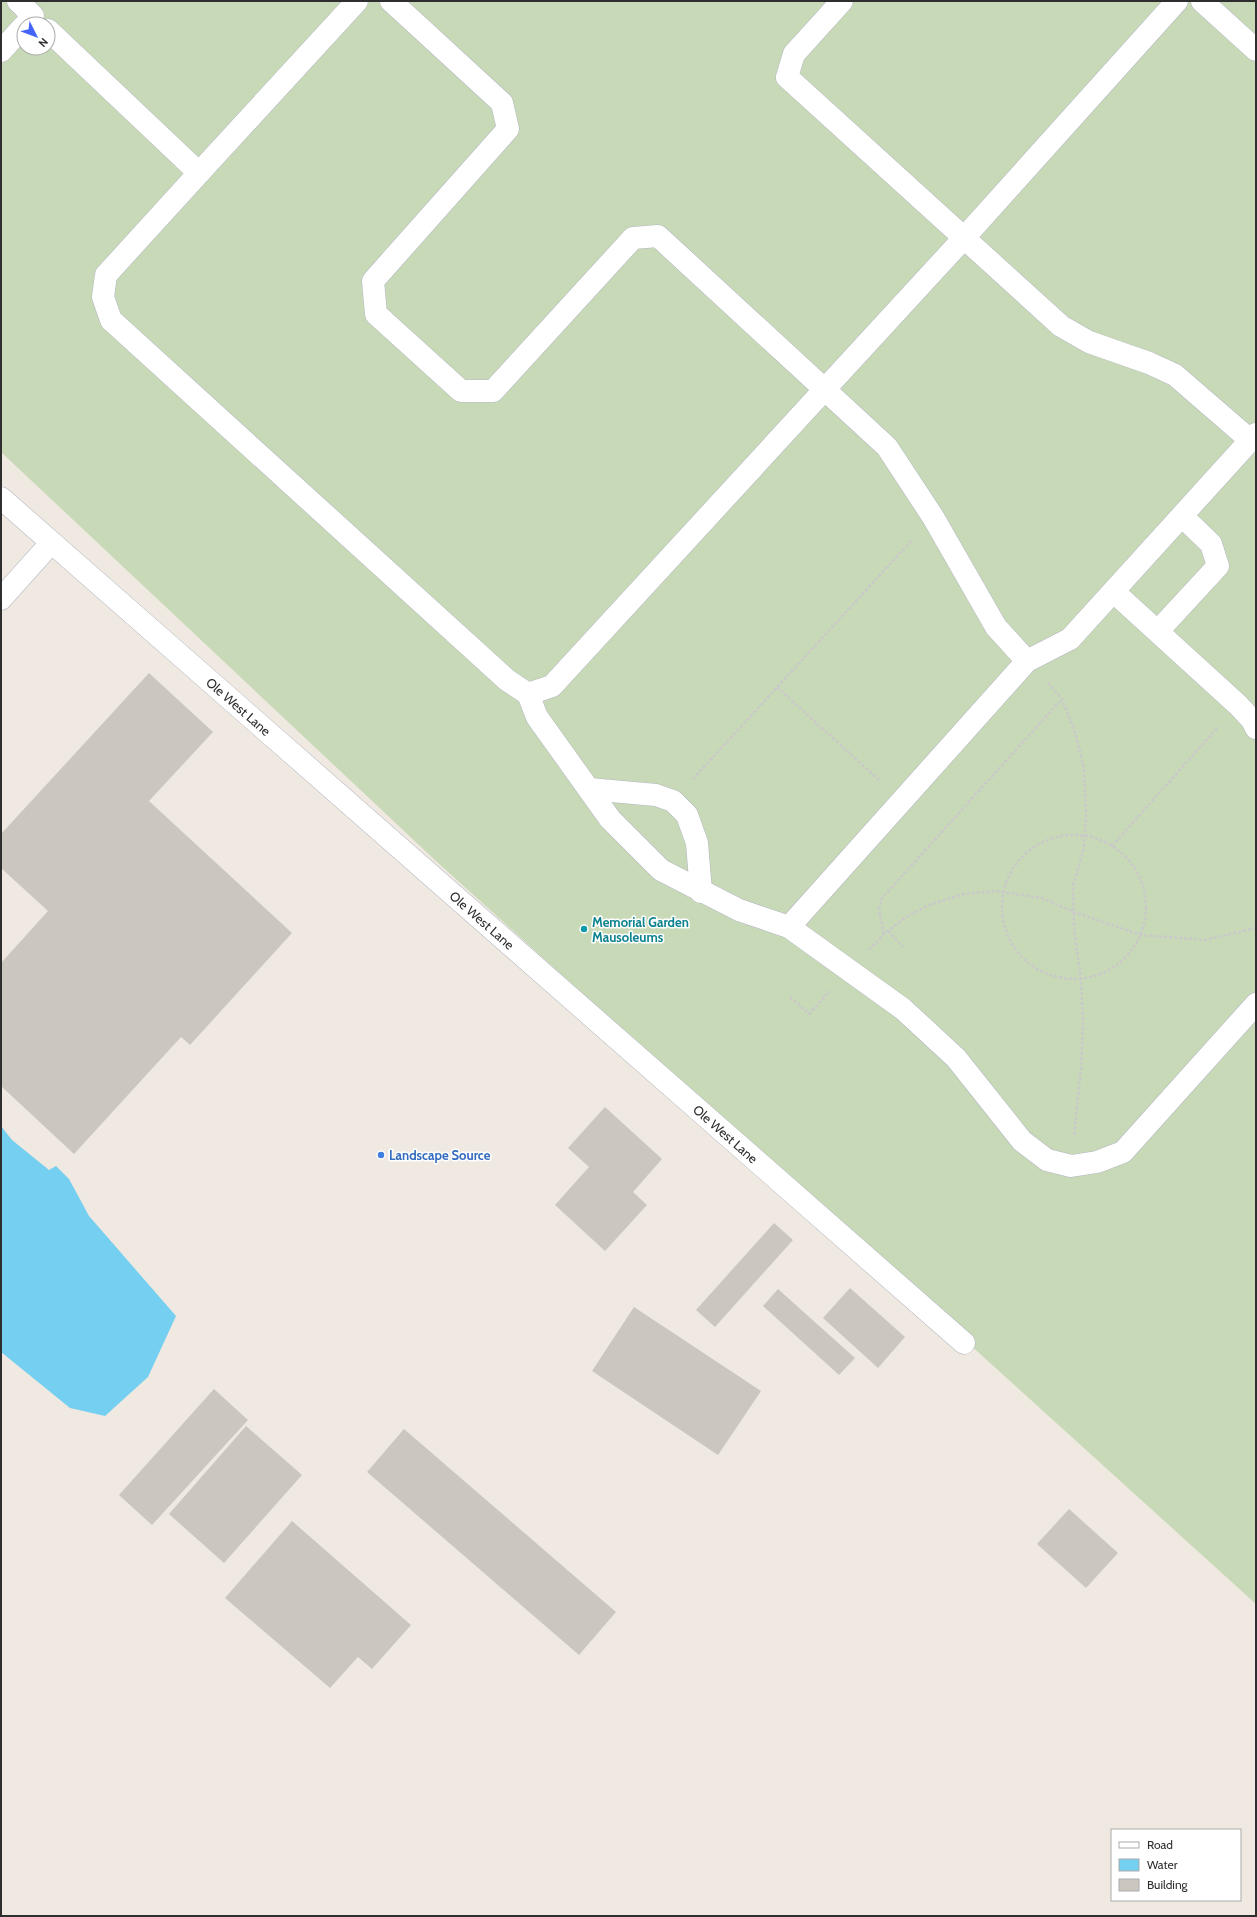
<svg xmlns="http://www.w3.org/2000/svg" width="1257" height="1917" viewBox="0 0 1257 1917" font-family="Cabin,sans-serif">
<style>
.cemetery{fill:#c8d9b8;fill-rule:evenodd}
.water{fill:#75cff0}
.building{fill:#cbc7bf}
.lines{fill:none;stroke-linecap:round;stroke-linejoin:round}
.minor-casing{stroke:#b4b7c1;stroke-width:23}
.path{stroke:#c9c9c9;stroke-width:2.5;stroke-dasharray:3 2;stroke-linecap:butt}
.minor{stroke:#fff;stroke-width:22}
.culture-dot{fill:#0f9aa8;stroke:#fff;stroke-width:1.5}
.shop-dot{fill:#3f7fe0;stroke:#fff;stroke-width:1.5}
.labels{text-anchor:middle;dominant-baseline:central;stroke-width:3;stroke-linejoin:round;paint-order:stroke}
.street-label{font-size:13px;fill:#2e2e2e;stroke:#fff}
.culture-label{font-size:13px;font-weight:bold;fill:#0d838f;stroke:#fff;text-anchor:start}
.shop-label{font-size:13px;font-weight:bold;fill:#366cbe;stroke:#fff;text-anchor:start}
</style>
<rect width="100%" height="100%" fill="#efe9e1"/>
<path class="cemetery" d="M1,1H1256V1604L436,861L1,452ZM24,24H48V48H24Z"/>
<polygon class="water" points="1,1126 12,1140 49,1170 56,1166 69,1179 89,1216 176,1316 148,1377 105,1416 70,1408 1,1352"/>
<g class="building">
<polygon points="149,673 213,732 149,801 292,933 190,1045 181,1037 74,1154 1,1086 1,963 48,911 1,868 1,834"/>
<polygon points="605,1107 662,1159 633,1192 647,1205 605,1251 555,1205 589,1167 568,1148"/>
<polygon points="774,1223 793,1240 715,1327 696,1310"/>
<polygon points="850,1288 905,1337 878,1368 823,1318"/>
<polygon points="778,1289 855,1358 839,1375 763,1306"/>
<polygon points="634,1307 761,1391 718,1455 592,1371"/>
<polygon points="214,1389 248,1420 152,1525 119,1495"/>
<polygon points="246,1426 302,1475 224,1563 169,1514"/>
<polygon points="404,1429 616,1612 579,1655 367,1472"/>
<polygon points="1069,1509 1118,1553 1086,1588 1037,1544"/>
<polygon points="292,1521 411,1625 372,1669 358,1657 330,1688 225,1598"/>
</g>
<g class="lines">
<g class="minor-casing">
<g id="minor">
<polyline points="18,1 33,16 26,24"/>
<polyline points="391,1 502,103 508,129 373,281 376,314 461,391 493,391 633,238 658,236 887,447 933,517 996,627 1027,661 1070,639 1256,434"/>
<polyline points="842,1 794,54 787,77 1061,326 1089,342 1149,363 1175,375 1250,440"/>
<polyline points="1202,1 1256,50"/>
<polyline points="48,30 199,173 357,1"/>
<polyline points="1,51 24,26"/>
<polyline points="199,173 106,275 103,297 111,320 507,680 528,694 537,717 610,819 661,870 739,910 789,927 903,1009 956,1058 1022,1141 1047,1160 1071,1166 1097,1162 1123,1152 1256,1004"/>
<path id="s1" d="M1,498L964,1343"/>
<polyline points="1114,592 1238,705 1252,720 1256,728"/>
<polyline points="1,599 51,543"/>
<polyline points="1158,631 1218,566 1211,544 1182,516"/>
<polyline points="528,694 552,686 963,239 1177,1"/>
<polyline points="589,789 656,795 673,801 687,815 697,843 701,892"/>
<polyline points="789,927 1027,661"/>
</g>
</g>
<g class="path">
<polyline points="1048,683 1062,699 1075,732 1084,768 1086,817 1084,848 1073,886 1074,930 1081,979 1083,1023 1081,1068 1074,1137"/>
<polyline points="777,687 880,781"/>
<polyline points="693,779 912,540"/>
<circle cx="1074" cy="907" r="72"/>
<polyline points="1112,846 1219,726"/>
<polyline points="888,931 903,947"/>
<polyline points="884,934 879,910 882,898 1062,699"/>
<polyline points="869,950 884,934 903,919 929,905 964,894 995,891 1042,898 1074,912 1141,935 1205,940 1256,928"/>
<polyline points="790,997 809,1014 830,991"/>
</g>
<use href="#minor" class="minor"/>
</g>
<circle class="culture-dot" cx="584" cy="929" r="4"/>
<circle class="shop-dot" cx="381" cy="1155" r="4"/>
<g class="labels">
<g class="street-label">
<text stroke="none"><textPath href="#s1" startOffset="316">Ole West Lane</textPath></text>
<text stroke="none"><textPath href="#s1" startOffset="640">Ole West Lane</textPath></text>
<text stroke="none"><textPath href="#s1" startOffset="964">Ole West Lane</textPath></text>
</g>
<g class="culture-label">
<text x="592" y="922">Memorial Garden<tspan x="592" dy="15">Mausoleums</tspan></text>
</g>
<g class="shop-label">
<text x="389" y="1155">Landscape Source</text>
</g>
</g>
<rect width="1257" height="1917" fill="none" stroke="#2e2e2e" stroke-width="4"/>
<rect x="1111" y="1829" width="130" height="72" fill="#ffffff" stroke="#ababab"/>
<rect x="1119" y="1842" width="20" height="6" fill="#ffffff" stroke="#ababab"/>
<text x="1147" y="1849" font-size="12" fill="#2e2e2e">Road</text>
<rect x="1119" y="1859" width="20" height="12" fill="#75cff0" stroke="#ababab"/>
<text x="1147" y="1869" font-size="12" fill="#2e2e2e">Water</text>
<rect x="1119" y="1879" width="20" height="12" fill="#cbc7bf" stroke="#ababab"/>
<text x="1147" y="1889" font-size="12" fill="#2e2e2e">Building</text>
<g transform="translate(36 36) rotate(132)"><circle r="19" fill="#ffffff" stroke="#ababab"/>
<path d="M0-3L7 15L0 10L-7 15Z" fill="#4264fb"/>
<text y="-6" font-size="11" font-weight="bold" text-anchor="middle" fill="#2e2e2e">N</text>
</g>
</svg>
